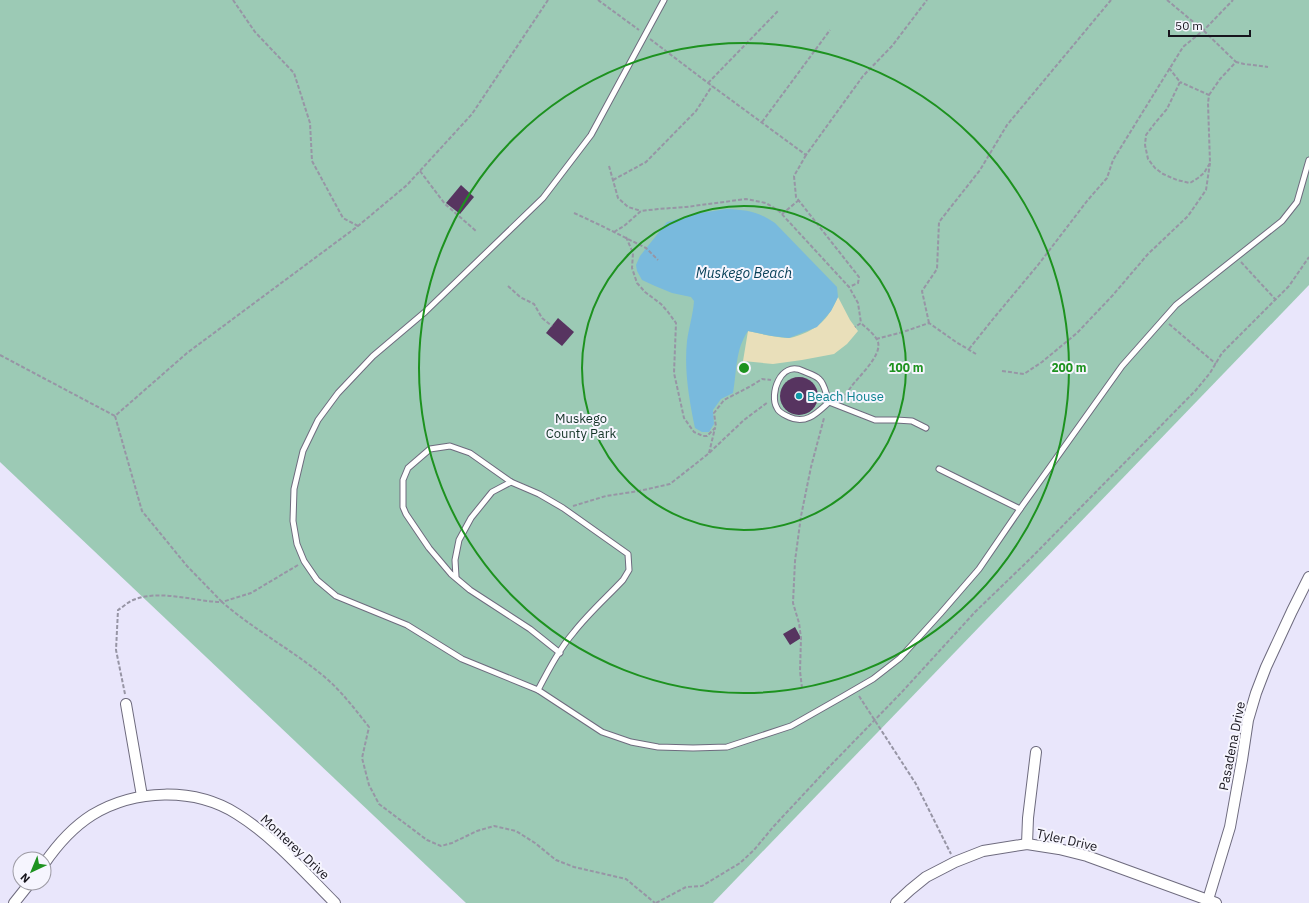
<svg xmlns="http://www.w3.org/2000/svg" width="1309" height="903" viewBox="0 0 1309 903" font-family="'IBM Plex Sans',sans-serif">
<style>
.green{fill:#9ccab5}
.sand{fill:#e9dfba}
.water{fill:#79badd}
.building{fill:#573460}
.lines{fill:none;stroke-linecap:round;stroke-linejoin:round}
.service-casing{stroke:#6e6b7e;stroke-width:7}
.minor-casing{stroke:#6e6b7e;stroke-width:12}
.path{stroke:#9795a5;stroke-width:2;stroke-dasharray:4 2;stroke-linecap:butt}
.service{stroke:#fff;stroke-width:5}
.minor{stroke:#fff;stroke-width:10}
.ring{fill:none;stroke:#1d921f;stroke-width:2}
.culture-dot{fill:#0f9aa8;stroke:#f6f5fe;stroke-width:1.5}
.labels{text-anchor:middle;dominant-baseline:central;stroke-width:4;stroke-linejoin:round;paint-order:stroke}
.culture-label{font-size:13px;fill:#0d838f;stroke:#f6f5fe;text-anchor:start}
.park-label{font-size:13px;fill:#133326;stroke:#f6f5fe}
.street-label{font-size:13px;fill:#17151d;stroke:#f6f5fe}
.water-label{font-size:14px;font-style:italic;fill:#0a425a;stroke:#f6f5fe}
.centre{fill:#1d921f;stroke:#f6f5fe;stroke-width:2}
.ring-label{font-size:12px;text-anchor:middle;font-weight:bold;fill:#1d921f;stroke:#f6f5fe;stroke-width:4;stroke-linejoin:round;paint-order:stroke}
</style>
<rect width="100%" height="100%" fill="#e9e6fb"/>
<polygon class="green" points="0,0 1309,0 1309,285 713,903 466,903 0,462"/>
<path class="sand" d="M838,297L850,320L858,331L847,344L834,354L802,360L773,364L743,361L748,331C761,334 774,337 788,338C792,338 796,336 800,335C821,327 829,317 838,297Z"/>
<path class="water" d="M727,209C747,210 757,211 775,223L837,287L838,297L831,311L817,327L789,338L772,336L748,331C735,350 737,371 733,393L721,399L713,410L714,424L709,432H702L695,428C689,399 684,370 687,341C689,327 693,315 694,301L691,297L672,293L655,286L642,280L637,271L636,265L640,256L667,222L700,213Z"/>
<g class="building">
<polygon points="461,185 474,197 460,214 446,203"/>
<polygon points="558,318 574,332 562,346 546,333"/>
<circle cx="799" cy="396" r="19"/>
<polygon points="795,627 801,638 790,645 783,634"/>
</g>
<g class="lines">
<g class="service-casing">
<g id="service">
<polyline points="664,0 591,135 543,198 425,312 373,356 338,393 318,420 303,451 294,489 293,521 297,544 304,561 317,580 336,596 407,625 462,659 538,690 602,732 631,742 658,747 693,748 727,747 791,726 842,697 873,679 900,658 940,614 979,569 1020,509 1122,366 1176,305 1282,221 1297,202 1309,160"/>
<path d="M829,402C817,413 806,425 789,417C785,415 779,413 777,408C769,395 780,360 803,371C807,373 815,375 819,379C825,384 826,395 829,402L875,420H896L912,421L926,428"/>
<polyline points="939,469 1020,509"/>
<polyline points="456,577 455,560 459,540 471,518 492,492 511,482"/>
<path d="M538,690C548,671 560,648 574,632C589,613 607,597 623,580L629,570L628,554L563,508L539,494L511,482L470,453L450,446L430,449L408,468L403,480V507L406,514L429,548L451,574L470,590L530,629L560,653"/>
</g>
</g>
<g class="minor-casing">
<g id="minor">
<polyline points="126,704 142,796"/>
<polyline points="1027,844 1028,818 1036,752"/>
<path d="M44,864C57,845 73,827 92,815C135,789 194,787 237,814C274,837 304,872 335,903"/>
<polyline points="14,903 30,883"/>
<polyline points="896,903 910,890 926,877 955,862 983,851 1027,844 1059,849 1087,856 1216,903"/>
<polyline points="1207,903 1230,827 1242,760 1248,720 1256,693 1266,667 1292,611 1309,577"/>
</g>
</g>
<g class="path">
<polyline points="233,0 255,32 294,73 310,123 312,161 343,218 358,226"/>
<polyline points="598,0 639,30"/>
<polyline points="1167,0 1203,30 1236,62"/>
<polyline points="650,39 708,83 806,155 863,76 892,46 927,0"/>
<polyline points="1169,68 1180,82 1167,109 1155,123 1146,135 1145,145 1148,159 1155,168 1163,174 1177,180 1190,183 1198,178 1204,173 1210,163 1208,103 1209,95 1180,82"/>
<polyline points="708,83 778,11"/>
<polyline points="1209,95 1220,79 1236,62 1244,64 1268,67"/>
<polyline points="762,122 830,30"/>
<polyline points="806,155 794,176 796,197 859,277 858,283 849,287"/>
<polyline points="609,166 618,198 628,207 641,211"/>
<polyline points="420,171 445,204 476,231"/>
<polyline points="613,180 646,162 696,111 712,86"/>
<polyline points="574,213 600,225 646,248 658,260"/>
<polyline points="782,214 799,200"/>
<polyline points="614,232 624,226 641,211 658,209 686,207 746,199 766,203 779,211 849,287 858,303 861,323"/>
<polyline points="626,237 633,253 632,268 637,283 645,292 661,304 668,312 676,323 674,373 684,418 694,432 703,436 707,436 716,427 714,413 724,400 751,386 762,379 771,380"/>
<polyline points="1241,262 1276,300"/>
<polyline points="508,286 520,297 534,304 542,318 552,326"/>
<polyline points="929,323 922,291 937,269 939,222 980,170 1007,125 1111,0"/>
<polyline points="1169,324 1216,364"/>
<polyline points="876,339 903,332 929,323 956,342 976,354"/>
<polyline points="969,349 993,319 1038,265 1087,201 1107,178 1113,160 1183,47 1205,29 1233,0"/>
<polyline points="0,355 115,416"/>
<polyline points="1002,371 1024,374 1042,362 1077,333 1113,295 1148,254 1188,216 1206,190 1210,163"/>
<path d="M842,400C845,396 848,391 851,387C858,377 882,356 878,342C875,334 867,329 861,323L855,327"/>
<polyline points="709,453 715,428"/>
<polyline points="573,506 606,496 639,491 670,484 708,454 744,420 768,402"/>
<path d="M298,565L251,593L222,602C253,629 289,648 321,674C340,689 354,708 369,727L362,758L369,785L379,804L427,840L441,846L452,843L477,831L494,826L516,831L535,843L556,860L574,867L626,879L655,903"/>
<polyline points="222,602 187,566 142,511 115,416 187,353 358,226 407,185 472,114 548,0"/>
<polyline points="802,688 800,671 801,638 799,623 793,603 795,561 801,516 811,467 824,418"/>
<path d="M125,694L116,650L118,610C123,607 128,602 133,600C160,589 192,601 220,602"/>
<polyline points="859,696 916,784 951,854"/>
<polyline points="656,903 686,887 702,886 740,863 754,850 774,826 829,767 901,693 975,612 1031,558 1196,390 1210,373 1222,353 1289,286 1309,257"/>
</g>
<use href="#service" class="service"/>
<use href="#minor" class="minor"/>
</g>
<g class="ring">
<circle cx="744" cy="368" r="162"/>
<circle cx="744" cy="368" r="325"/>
</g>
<circle class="culture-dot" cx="799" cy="396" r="4"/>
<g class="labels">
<g class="culture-label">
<text x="807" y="396">Beach House</text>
</g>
<g class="park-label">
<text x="581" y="418">Muskego<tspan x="581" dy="15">County Park</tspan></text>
</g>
<g class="street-label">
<text transform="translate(1232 746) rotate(-79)">Pasadena Drive</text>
<text transform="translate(1067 840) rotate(13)">Tyler Drive</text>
<text transform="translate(295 847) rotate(43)">Monterey Drive</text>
</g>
<g class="water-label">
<text x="744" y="273">Muskego Beach</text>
</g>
</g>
<circle cx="744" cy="368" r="6" class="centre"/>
<g class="ring-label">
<text x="906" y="372">100 m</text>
<text x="1069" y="372">200 m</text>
</g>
<g transform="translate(32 871) rotate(224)"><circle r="19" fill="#f6f5fe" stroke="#9d9ba4"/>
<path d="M0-3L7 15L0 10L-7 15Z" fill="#1d921f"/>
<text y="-6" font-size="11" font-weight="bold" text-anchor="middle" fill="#17151d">N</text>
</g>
<path d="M1169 30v6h81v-6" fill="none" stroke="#17151d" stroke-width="2"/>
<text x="1175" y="30" font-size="12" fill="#17151d" stroke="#f6f5fe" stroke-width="3" paint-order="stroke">50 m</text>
</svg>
